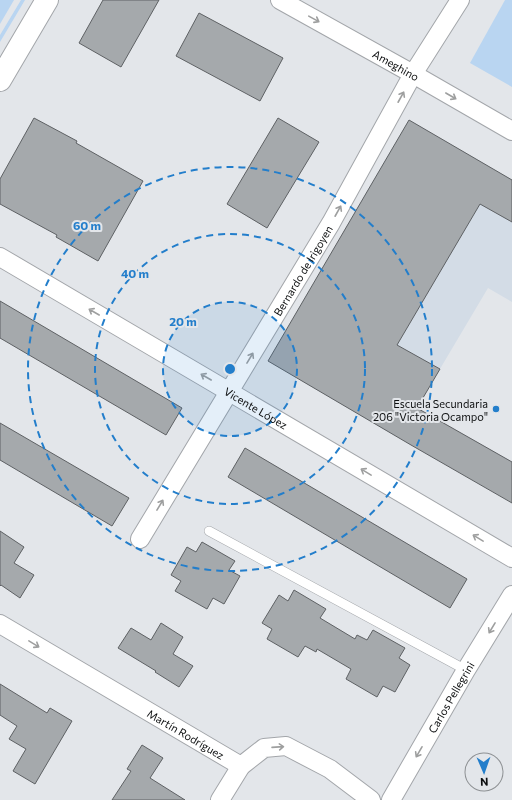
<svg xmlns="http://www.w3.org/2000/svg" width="512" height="800" viewBox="0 0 512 800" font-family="Commissioner,sans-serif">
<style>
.built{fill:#d3dce6}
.green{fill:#b9d5f1}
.building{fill:#a5a9ac;stroke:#5e6164}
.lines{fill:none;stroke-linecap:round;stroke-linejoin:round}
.service-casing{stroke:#a3a6aa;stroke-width:10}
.minor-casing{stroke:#a3a6aa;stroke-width:20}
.secondary-casing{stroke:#a3a6aa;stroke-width:24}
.service{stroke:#fff;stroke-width:9}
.minor{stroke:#fff;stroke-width:18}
.secondary{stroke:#fff;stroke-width:22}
.oneway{stroke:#9e9f9f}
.ring{fill:none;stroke:#237ecb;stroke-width:2;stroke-dasharray:7 5}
.poi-dot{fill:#237ecb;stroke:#e3e6ea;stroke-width:1.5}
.labels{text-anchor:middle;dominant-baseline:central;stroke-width:4;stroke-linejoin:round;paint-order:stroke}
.street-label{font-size:11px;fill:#0d0f10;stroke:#e3e6ea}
.poi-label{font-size:11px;fill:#0d0f10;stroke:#e3e6ea;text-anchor:end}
.centre{fill:#237ecb;stroke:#e3e6ea;stroke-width:2}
.ring-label{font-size:12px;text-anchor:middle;font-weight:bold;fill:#237ecb;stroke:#e3e6ea;stroke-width:4;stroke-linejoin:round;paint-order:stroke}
</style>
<rect width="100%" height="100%" fill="#e3e6ea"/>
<polygon class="built" points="409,120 512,180 512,302 488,288 399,438 268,361"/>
<g class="green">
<polygon points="0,0 14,0 0,24"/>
<polygon points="21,0 25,0 0,42 0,35"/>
<polygon points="505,0 512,0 512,87 470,63"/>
</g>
<g class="building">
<polygon points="103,0 159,0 121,67 79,43"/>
<polygon points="199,13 283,58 260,101 176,56"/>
<polygon points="34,118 77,141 76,143 143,181 98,261 56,237 57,235 0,204 0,179"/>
<polygon points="278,118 319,142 267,228 227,204"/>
<polygon points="409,120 512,180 512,222 480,204 397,345 440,369 417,408 512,462 512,503 411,445 268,361"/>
<polygon points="0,301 182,408 166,435 0,338"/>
<polygon points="0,423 129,498 112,526 0,460"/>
<polygon points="245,448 467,579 450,608 228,477"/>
<polygon points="0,531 24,547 14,563 34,575 20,598 1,585 0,586"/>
<polygon points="202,542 235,561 229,570 240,576 224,604 213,598 207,609 175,591 181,581 171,575 187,547 196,552"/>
<polygon points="294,590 326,609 320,618 355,639 357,635 367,640 373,630 405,648 399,658 410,665 395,692 383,686 377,697 346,679 351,669 317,649 316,652 305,646 298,657 267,639 272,629 262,623 279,595 288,601"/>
<polygon points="161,623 183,637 173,654 193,666 179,687 155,672 156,671 118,648 131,628 151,640"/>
<polygon points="0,684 47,713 50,708 72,721 35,784 13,771 26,749 9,739 17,726 0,715"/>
<polygon points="142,745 163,758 150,778 185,800 112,800 131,771 127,769"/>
</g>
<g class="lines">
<g class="service-casing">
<polyline id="service" points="209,531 466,670"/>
</g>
<g class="minor-casing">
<g id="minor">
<path id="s1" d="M280,0L413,74L512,131"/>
<path id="s2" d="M0,257L512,558"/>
<path id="s3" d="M140,539L331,223L413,74L460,0"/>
<path id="s4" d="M0,624L241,766L264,748L286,746L330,769L371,800"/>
<polyline points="220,800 241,766"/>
<path id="s5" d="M391,800L466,670L512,595"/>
</g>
</g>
<g class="secondary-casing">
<polyline id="secondary" points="0,80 47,0"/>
</g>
<use href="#service" class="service"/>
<use href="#minor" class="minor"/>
<use href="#secondary" class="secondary"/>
</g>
<defs><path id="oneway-shaft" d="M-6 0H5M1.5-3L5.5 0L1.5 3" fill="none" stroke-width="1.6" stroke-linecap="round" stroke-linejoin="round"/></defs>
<g class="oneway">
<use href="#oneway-shaft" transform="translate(314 19) rotate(29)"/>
<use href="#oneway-shaft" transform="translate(451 96) rotate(30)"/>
<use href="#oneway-shaft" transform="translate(401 97) rotate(-61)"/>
<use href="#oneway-shaft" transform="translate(338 211) rotate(-61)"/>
<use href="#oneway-shaft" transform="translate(94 312) rotate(-150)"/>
<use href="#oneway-shaft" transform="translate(250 358) rotate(-59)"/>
<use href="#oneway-shaft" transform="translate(206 377) rotate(-150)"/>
<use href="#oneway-shaft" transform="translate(366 472) rotate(-149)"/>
<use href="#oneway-shaft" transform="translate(160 505) rotate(-59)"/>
<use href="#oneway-shaft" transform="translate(478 538) rotate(-149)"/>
<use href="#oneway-shaft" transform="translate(492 628) rotate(121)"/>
<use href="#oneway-shaft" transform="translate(34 644) rotate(31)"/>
<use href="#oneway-shaft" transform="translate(278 747) rotate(-4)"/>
<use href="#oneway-shaft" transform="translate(419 752) rotate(120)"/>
</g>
<circle cx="230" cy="369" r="67" fill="#237ecb" fill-opacity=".12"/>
<g class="ring">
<circle cx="230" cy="369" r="67"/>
<circle cx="230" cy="369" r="135"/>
<circle cx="230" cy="369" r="202"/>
</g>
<circle class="poi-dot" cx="496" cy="409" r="4"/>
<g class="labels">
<g class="street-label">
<text stroke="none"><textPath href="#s1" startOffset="133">Ameghino</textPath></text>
<text stroke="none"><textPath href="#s3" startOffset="314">Bernardo de Irigoyen</textPath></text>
<text stroke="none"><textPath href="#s2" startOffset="297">Vicente López</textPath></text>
<text stroke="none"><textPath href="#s5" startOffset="119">Carlos Pellegrini</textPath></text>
<text stroke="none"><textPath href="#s4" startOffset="216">Martín Rodríguez</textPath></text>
</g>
<g class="poi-label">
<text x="488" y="403">Escuela Secundaria<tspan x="488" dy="13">206 "Victoria Ocampo"</tspan></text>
</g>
</g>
<circle cx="230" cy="369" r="6" class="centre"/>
<g class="ring-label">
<text x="87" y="230">60 m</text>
<text x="135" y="278">40 m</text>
<text x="183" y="326">20 m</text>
</g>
<g transform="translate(484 772) rotate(178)"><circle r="19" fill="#e3e6ea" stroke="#8d9093"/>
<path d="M0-3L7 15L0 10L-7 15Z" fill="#237ecb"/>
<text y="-6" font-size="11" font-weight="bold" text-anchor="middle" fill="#0d0f10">N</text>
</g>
</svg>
